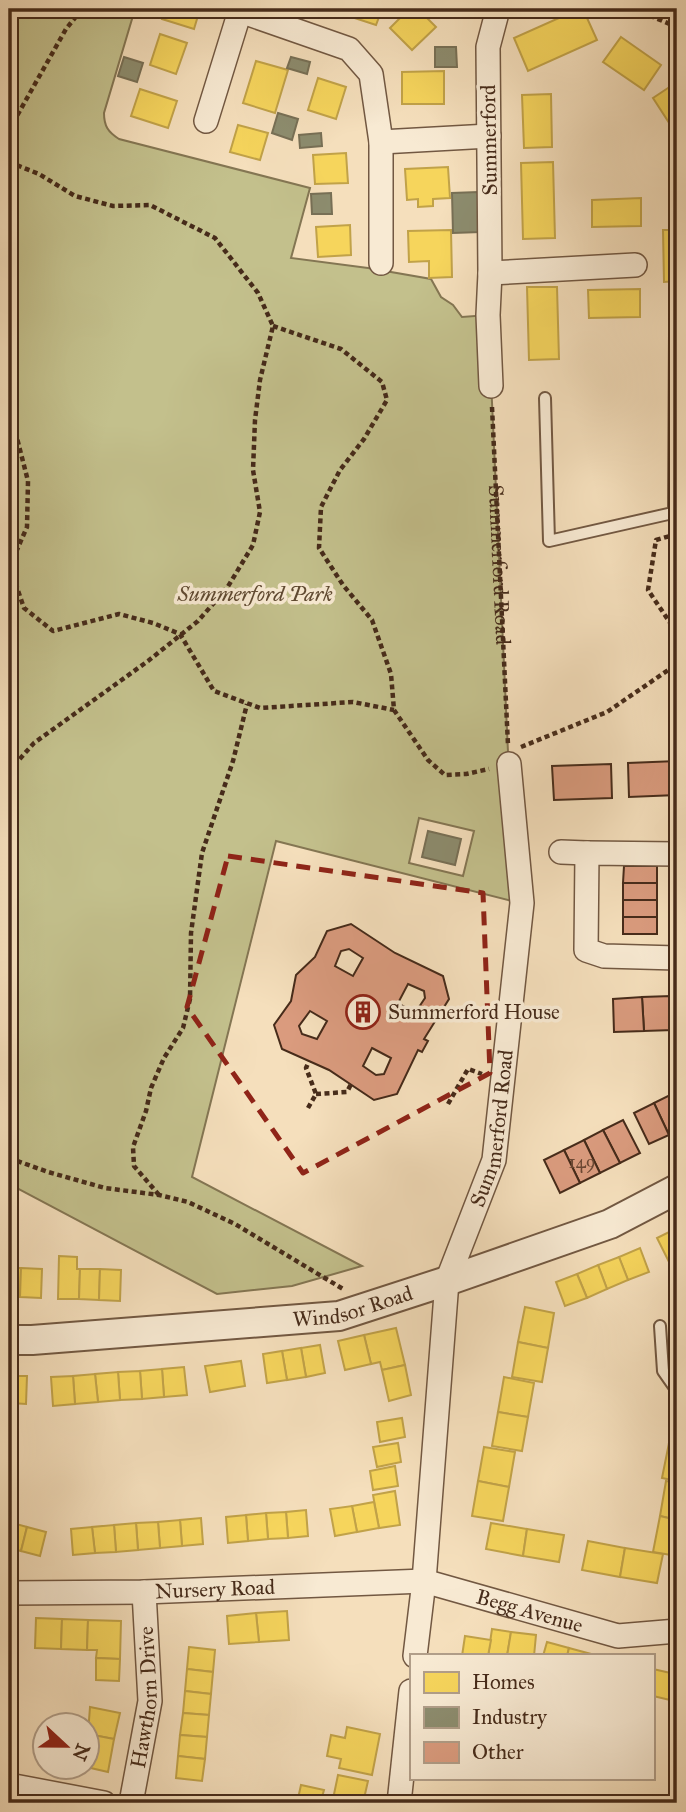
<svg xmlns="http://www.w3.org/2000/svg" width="686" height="1812" viewBox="0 0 686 1812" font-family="'IM FELL Great Primer',serif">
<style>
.green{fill:#c3c08c;stroke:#847653;stroke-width:2;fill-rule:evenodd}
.homes{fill:#f6d55c;stroke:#c1a248;stroke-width:2}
.industry{fill:#8c8c6e;stroke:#776f55;stroke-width:2}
.building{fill:#da9b7e;stroke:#462b1a;stroke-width:2;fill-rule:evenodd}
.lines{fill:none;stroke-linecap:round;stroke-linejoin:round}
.service-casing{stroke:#725842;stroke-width:14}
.minor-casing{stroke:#725842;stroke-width:26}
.tertiary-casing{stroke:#725842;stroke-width:32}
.path{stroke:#462b1a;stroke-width:4.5;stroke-dasharray:5 3.5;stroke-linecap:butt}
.service{stroke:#f8ead3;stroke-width:10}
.minor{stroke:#f8ead3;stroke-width:23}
.tertiary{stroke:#f8ead3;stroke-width:28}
.marked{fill:none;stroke:#8f2418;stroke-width:5;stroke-dasharray:14 9;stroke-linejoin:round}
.labels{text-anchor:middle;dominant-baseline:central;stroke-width:7;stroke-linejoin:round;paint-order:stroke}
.number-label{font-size:18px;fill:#6b4733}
.street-label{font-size:21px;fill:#462b1a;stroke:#f8ead3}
.park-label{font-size:21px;font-style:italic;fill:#5f4931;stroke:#f8ead3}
.poi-label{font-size:21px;fill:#462b1a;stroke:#f8ead3;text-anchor:start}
</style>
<rect width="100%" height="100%" fill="#f5dfbc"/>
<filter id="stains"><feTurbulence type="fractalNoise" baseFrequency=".00286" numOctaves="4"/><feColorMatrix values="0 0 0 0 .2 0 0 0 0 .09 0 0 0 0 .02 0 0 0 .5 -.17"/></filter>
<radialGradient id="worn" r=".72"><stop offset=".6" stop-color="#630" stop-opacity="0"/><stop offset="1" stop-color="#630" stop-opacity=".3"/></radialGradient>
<path class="green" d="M9,9H135L104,113C104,126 108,132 119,139L310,188L291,258L368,268L431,279L441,297L453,305L462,317L488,315L509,774L512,901L276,841L192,1177L362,1266L292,1286L217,1294L9,1184ZM419,818L474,831L463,876L409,863Z"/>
<g class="homes">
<polygon points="165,9 200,9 194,29 162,19"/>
<polygon points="327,9 382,9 376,25"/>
<polygon points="409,9 418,9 436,27 412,50 390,28"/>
<polygon points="579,9 583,9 597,40 528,71 514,38"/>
<polygon points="160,34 187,43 176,74 150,65"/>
<polygon points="621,37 661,65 644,90 603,62"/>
<polygon points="256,61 288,70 275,113 243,103"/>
<polygon points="444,71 444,104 402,104 402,72"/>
<polygon points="318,78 346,87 336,119 308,110"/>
<polygon points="677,82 677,135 653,98"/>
<polygon points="140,89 177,101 168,128 131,116"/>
<polygon points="551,94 552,147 524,148 522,95"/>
<polygon points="238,125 268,133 260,160 230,152"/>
<polygon points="346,153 348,183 315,184 313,155"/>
<polygon points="553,162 555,238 523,239 521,163"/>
<polygon points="448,167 450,198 433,199 433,206 418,207 418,199 407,200 405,169"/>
<polygon points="641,198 641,226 592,227 592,200"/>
<polygon points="350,225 351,255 318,257 316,227"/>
<polygon points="451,230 452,277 429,278 429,261 409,262 408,231"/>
<polygon points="663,230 677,230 677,281 664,282"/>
<polygon points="527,287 557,287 559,359 529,360"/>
<polygon points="640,289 640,317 589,318 588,290"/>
<polygon points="677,1228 677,1258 669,1262 657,1238"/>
<polygon points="640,1248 649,1272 628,1280 619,1257"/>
<polygon points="59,1256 77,1257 77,1269 80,1269 79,1299 58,1299"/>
<polygon points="619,1257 628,1280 607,1289 598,1265"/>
<polygon points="598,1265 607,1289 587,1298 577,1274"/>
<polygon points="9,1268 21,1268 20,1297 9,1297"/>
<polygon points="21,1268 42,1269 41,1298 20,1297"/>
<polygon points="80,1269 100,1269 99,1300 79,1299"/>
<polygon points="100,1269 121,1270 120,1301 99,1300"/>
<polygon points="577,1274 587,1298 565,1306 556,1282"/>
<polygon points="525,1307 554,1313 548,1348 518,1342"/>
<polygon points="396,1328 405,1365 382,1370 380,1362 371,1364 364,1335"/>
<polygon points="364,1335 371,1364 345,1370 338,1341"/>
<polygon points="518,1342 548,1348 542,1382 512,1377"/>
<polygon points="320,1345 325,1373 306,1377 301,1348"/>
<polygon points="301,1348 306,1377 287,1380 282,1351"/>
<polygon points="282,1351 287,1380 267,1383 263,1354"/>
<polygon points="241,1361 245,1386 210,1392 205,1366"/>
<polygon points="405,1365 411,1395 389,1401 382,1370"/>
<polygon points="184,1367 187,1395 164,1397 162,1369"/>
<polygon points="162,1369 164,1397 142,1399 140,1371"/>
<polygon points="140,1371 142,1399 120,1400 118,1372"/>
<polygon points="118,1372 120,1400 98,1402 95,1374"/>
<polygon points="95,1374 98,1402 75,1404 73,1376"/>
<polygon points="11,1376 27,1376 26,1404 11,1403"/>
<polygon points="73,1376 75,1404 53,1406 51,1377"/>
<polygon points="504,1377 534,1383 528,1417 498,1412"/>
<polygon points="675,1408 677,1408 677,1444 669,1443"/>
<polygon points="498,1412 528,1417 522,1451 492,1446"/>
<polygon points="402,1418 405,1437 380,1442 377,1422"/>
<polygon points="398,1443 401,1462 377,1467 373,1447"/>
<polygon points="669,1443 677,1444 677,1481 662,1478"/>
<polygon points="484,1447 515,1452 509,1487 478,1481"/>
<polygon points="395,1466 398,1486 373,1490 370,1471"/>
<polygon points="478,1481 509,1487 503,1521 472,1516"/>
<polygon points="666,1481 677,1483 677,1520 660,1516"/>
<polygon points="395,1491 400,1525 379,1528 373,1495"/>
<polygon points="374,1502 379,1528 357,1532 352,1506"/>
<polygon points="352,1506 357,1532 335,1536 330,1509"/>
<polygon points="306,1510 308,1536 288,1538 286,1512"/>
<polygon points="286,1512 288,1538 268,1539 266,1513"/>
<polygon points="266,1513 268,1539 248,1541 246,1515"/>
<polygon points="246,1515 248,1541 228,1543 226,1517"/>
<polygon points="660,1516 677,1520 677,1556 653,1552"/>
<polygon points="201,1518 203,1544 182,1546 180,1520"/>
<polygon points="180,1520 182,1546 160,1548 158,1522"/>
<polygon points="9,1522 27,1527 21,1551 9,1548"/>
<polygon points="158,1522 160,1548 138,1550 136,1523"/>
<polygon points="136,1523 138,1550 116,1552 114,1525"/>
<polygon points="491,1523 527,1529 523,1556 486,1549"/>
<polygon points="114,1525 116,1552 95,1553 92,1527"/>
<polygon points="27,1527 46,1532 40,1556 21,1551"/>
<polygon points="92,1527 95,1553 73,1555 71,1529"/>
<polygon points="527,1529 564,1535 559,1562 523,1556"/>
<polygon points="588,1541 625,1548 620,1577 582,1570"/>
<polygon points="625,1548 663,1554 657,1583 620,1577"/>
<polygon points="287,1611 289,1640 259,1642 256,1613"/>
<polygon points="256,1613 259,1642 229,1644 227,1616"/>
<polygon points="36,1618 62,1619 61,1649 35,1648"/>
<polygon points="62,1619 88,1620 87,1650 61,1649"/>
<polygon points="88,1620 121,1621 120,1659 96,1658 97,1650 87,1650"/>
<polygon points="492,1629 511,1632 507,1656 488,1656"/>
<polygon points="511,1632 536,1635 534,1656 507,1656"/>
<polygon points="465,1636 491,1640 488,1656 462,1656"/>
<polygon points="547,1642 569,1648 567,1656 543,1656"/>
<polygon points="189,1647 215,1650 213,1672 187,1669"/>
<polygon points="569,1648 591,1654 590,1656 567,1656"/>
<polygon points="96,1658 120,1659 119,1681 96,1680"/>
<polygon points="187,1669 213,1672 211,1694 185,1691"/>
<polygon points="653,1669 675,1674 670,1700 653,1696"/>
<polygon points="675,1674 677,1674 677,1701 670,1700"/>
<polygon points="185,1691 211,1694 209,1715 183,1713"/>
<polygon points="90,1707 120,1713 114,1739 88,1734"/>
<polygon points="183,1713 209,1715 207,1737 180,1735"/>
<polygon points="347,1727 380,1734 372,1775 339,1768 341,1759 327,1756 331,1735 345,1738"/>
<polygon points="88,1734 114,1739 108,1772 82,1766 88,1766"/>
<polygon points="180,1735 207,1737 205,1759 178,1756"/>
<polygon points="178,1756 205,1759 202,1781 176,1778"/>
<polygon points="338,1775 368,1781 363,1803 297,1803 301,1785 324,1790 322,1797 333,1799"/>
<polygon points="441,1796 456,1800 455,1803 440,1803"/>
</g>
<g class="industry">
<polygon points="435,47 456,47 457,67 435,67"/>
<polygon points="124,57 143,63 137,82 118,76"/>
<polygon points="291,57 310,62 307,74 287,68"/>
<polygon points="278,113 298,119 292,140 272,133"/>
<polygon points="321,133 322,146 300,148 299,135"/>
<polygon points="478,192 480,232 453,233 452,193"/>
<polygon points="331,193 332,214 312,214 311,194"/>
<polygon points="428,831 461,839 455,865 422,857"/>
</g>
<g class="building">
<polygon points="677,761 677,795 629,797 628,763"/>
<polygon points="611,764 612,798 554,800 552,766"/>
<polygon points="624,866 657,866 657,883 623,883"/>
<rect x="623" y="883" width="34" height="17"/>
<rect x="623" y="900" width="34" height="17"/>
<rect x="623" y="917" width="34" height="17"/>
<path d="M351,924L395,953L443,976L449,999L424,1039L428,1041L422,1052L418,1050L397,1094L374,1100L329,1070L282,1049L274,1025L291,1001L296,975L315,957L327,931ZM349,949L363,958L353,976L335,966L341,951ZM408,984L424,991L425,998L415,1013L398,1003ZM310,1011L327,1021L317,1039L302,1034L299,1026ZM372,1048L391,1058L384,1074L376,1075L363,1066Z"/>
<polygon points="671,996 673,1030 644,1031 642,997"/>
<polygon points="642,997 644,1031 614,1032 613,999"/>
<polygon points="674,1093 677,1100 677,1131 669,1135 654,1103"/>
<polygon points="654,1103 669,1135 649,1144 634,1113"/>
<polygon points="623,1120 640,1153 620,1163 603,1130"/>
<polygon points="603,1130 620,1163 600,1173 584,1140"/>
<polygon points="584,1140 600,1173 580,1183 564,1150"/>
<polygon points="564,1150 580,1183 560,1193 544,1160"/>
</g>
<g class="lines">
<g class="service-casing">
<g id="service">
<polyline points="545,398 549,541 677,512"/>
<polyline points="674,513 675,332 677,332"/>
<polyline points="660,1326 663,1371 677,1391"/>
</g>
</g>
<g class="minor-casing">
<g id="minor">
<polyline points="240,9 240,11 349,49 371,74 381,142 381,263"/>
<polyline points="206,121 240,11"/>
<polyline points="381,142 489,136"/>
<polyline points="490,273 635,265"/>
<polyline points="491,386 488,315 490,273 488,47 498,9"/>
<polyline points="561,852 587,853"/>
<polyline points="677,854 587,853 586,950 604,956 677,958"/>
<path id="s2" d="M9,1593L144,1592L424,1581L618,1636L677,1631"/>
<path id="s3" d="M415,1656L424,1581L447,1281L494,1160L522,903L509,764"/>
<polyline points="9,1785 104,1803"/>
<path id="s4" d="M131,1803L150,1701L144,1592"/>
<polyline points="399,1803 411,1691"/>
</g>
</g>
<g class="tertiary-casing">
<g id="tertiary">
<path id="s5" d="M9,1340H32L339,1316L447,1281L610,1224L677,1189"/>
</g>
</g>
<g class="path">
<polyline points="634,9 677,27"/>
<polyline points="9,130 66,29 82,9"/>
<polyline points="9,162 39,174 75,196 113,206 150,205 215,238 258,293 273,326 260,380 255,420 253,470 260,512 253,545 227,588 198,621 148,661 34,743 9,771"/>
<polyline points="273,326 341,349 382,382 387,400 364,439 340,470 321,507 319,548 343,585 372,620 391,674 394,710 428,760 445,775 466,774 489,769"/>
<polyline points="9,352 15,367 9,396"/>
<polyline points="9,407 28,481 27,527 9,568"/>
<path id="s1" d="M492,407L508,745"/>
<polyline points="677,534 656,540 648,590 677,633"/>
<polyline points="10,567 24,608 53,631 119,614 153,623 180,634 214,691 260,708 353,702 394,710"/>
<polyline points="521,747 607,712 677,664"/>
<polyline points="316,1094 347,1092 351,1084"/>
<polyline points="448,1104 468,1069 482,1074"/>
<polyline points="308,1108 316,1094 306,1068 309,1061"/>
<polyline points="9,1158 48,1172 105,1188 159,1195 188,1202 235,1224 343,1289"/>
<polyline points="159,1195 134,1166 133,1147 146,1111 151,1088 164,1058 183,1028 190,999 191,933 202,853 233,761 247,704"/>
</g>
<use href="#service" class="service"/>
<use href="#minor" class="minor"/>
<use href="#tertiary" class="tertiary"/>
</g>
<path class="marked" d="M228,856L483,893L490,1073L303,1173L187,1007Z"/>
<defs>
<g id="building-ring" transform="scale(1.75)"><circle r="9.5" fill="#f8ead3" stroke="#8f2418" stroke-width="1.5"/><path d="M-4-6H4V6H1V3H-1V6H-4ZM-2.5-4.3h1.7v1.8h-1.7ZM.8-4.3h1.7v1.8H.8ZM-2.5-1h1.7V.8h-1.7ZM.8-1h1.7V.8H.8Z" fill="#8f2418"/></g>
</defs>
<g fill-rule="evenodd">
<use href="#building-ring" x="363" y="1012"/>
</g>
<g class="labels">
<g class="number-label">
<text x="582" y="1162">149</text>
</g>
<g class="street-label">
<text transform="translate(489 140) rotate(-91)">Summerford</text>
<text stroke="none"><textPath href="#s1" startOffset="158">Summerford Road</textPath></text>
<text stroke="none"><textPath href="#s3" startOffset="537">Summerford Road</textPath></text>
<text stroke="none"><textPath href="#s5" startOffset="346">Windsor Road</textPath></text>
<text stroke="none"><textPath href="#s2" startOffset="206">Nursery Road</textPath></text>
<text stroke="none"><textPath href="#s2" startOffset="525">Begg Avenue</textPath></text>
<text stroke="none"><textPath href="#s4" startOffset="107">Hawthorn Drive</textPath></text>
</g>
<g class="park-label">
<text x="255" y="594">Summerford Park</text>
</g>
<g class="poi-label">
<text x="388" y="1012">Summerford House</text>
</g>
</g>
<rect width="686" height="1812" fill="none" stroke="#f5dfbc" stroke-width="35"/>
<rect x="10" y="10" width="665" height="1791" fill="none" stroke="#462b1a" stroke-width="3.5"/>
<rect x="18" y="18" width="651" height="1777" fill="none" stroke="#462b1a" stroke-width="2"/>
<rect x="410" y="1654" width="245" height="126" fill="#f8ead3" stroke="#b19e89" stroke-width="2"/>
<rect x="424" y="1672" width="35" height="21" fill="#f6d55c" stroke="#b19e89" stroke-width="2"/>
<text x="472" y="1689" font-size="21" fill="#462b1a">Homes</text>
<rect x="424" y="1707" width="35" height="21" fill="#8c8c6e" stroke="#b19e89" stroke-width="2"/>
<text x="472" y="1724" font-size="21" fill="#462b1a">Industry</text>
<rect x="424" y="1742" width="35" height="21" fill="#da9b7e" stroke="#b19e89" stroke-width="2"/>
<text x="472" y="1759" font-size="21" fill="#462b1a">Other</text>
<g transform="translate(66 1746) rotate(112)"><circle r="33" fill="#f8ead3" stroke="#b19e89" stroke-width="2"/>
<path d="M0-5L12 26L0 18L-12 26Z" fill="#8f2418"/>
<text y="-10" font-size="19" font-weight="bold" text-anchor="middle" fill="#462b1a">N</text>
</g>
<rect width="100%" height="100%" filter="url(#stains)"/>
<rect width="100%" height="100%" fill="url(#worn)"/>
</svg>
